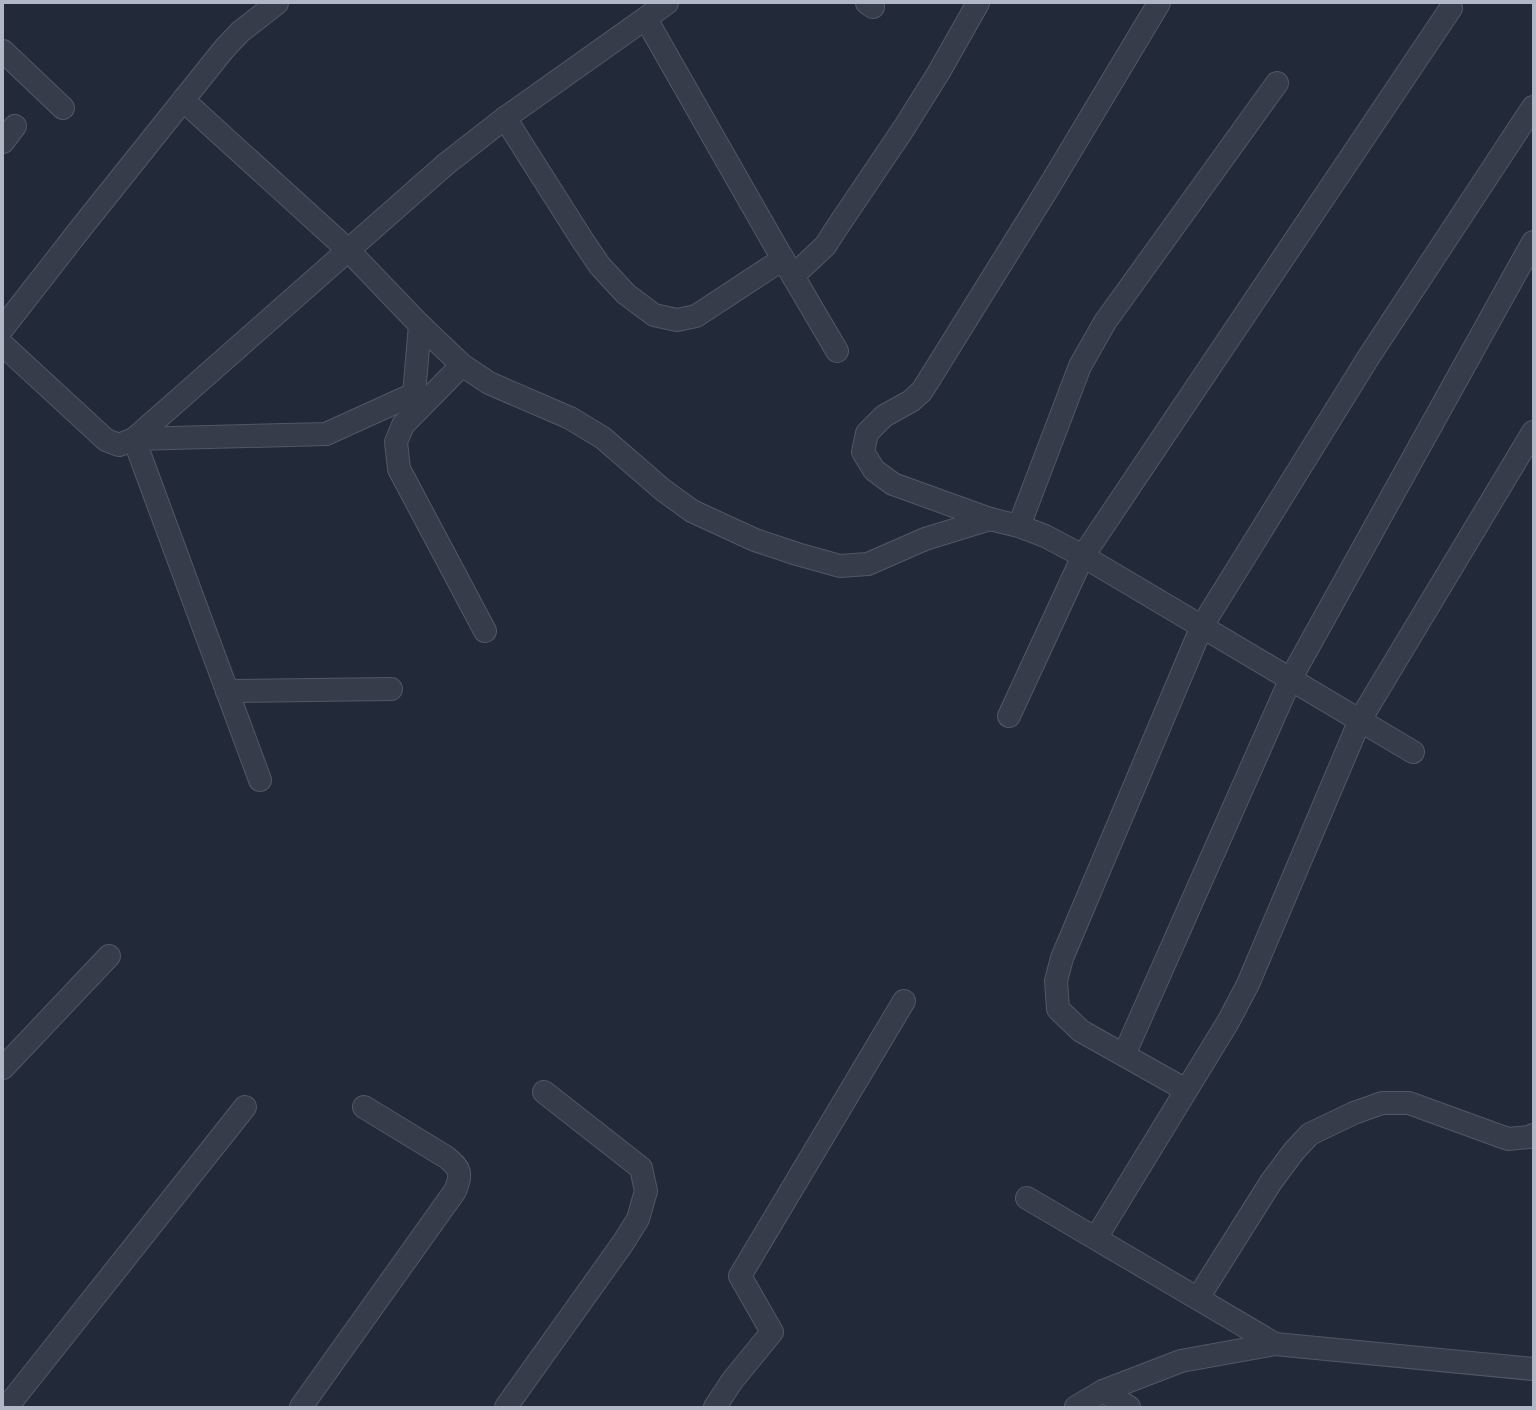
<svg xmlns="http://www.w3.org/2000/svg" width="1536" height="1410" viewBox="0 0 1536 1410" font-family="'Noto Sans',sans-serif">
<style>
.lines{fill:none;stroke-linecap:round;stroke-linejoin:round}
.minor-casing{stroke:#515765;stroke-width:24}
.minor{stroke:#363c4a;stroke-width:22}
</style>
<rect width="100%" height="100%" fill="#222a3a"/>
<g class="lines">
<g class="minor-casing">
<g id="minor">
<polyline points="867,3 873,7"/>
<polyline points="1159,3 1050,185 922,391 911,401 884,416 867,433 863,452 874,470 893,484 990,519 1019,526 1045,536 1083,556 1413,752"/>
<polyline points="646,19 776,247 837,351"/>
<polyline points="3,51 63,108"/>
<polyline points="183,100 349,251 420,325 462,365 489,383 570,418 603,438 663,490 692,511 755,540 797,554 840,566 868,564 925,539 990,519"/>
<polyline points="505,118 583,241 600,266 626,294 654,315 677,320 696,316 783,259"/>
<polyline points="3,142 15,126"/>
<polyline points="793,276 825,246 838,226 904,128 939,72 978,3"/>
<polyline points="3,328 81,228 224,49 240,32 277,3"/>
<polyline points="3,345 106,440 119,445 134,439 446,164 505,118 667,3"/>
<polyline points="462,365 403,425 396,442 399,469 485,631"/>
<polyline points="1019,526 1080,366 1105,322 1277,83"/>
<polyline points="227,691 391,689"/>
<polyline points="1009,716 1083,556 1451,8"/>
<polyline points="260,780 134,439 326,434 414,394 420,325"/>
<polyline points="1124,1055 1291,678 1533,242"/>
<polyline points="3,1068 109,956"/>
<polyline points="1186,1090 1081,1031 1058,1009 1056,981 1062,958 1202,626 1368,358 1533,107"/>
<polyline points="1027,1198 1275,1344"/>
<polyline points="1096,1238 1228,1022 1248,984 1360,720 1533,432"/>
<polyline points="1198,1298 1271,1182 1294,1151 1310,1134 1354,1113 1382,1103 1409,1103 1508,1139 1529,1137 1533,1135"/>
<polyline points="1103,1391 1129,1407"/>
<polyline points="7,1407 245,1107"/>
<path d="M301,1407L455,1191C462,1173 461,1169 446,1157L364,1107"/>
<polyline points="506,1407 623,1243 638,1219 646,1191 641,1168 544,1092"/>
<polyline points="715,1407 732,1381 772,1332 740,1276 904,1001"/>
<polyline points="1076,1407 1103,1391 1181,1361 1275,1344 1533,1369"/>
</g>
</g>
<use href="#minor" class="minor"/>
</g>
<rect width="1536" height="1410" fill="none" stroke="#b1b7c6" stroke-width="8"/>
</svg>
